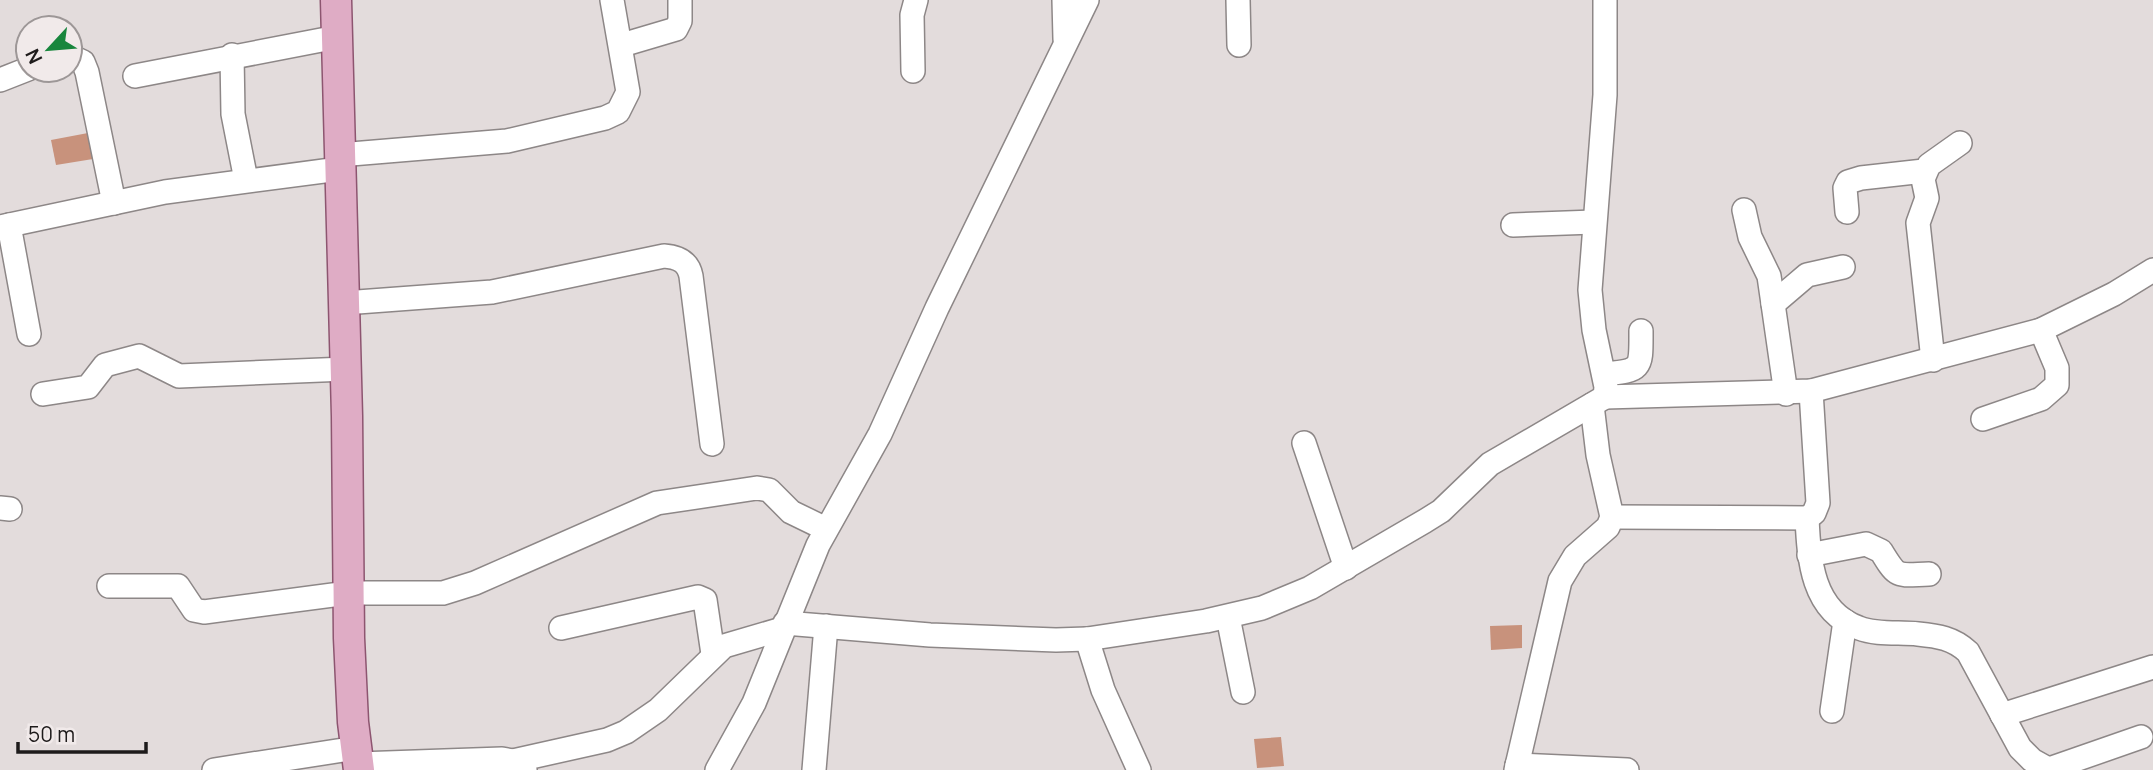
<svg xmlns="http://www.w3.org/2000/svg" width="2153" height="770" viewBox="0 0 2153 770" font-family="Manrope,sans-serif">
<style>
.building{fill:#c8927c}
.lines{fill:none;stroke-linecap:round;stroke-linejoin:round}
.minor-casing{stroke:#8d8787;stroke-width:26}
.major-casing{stroke:#8d5570;stroke-width:33}
.minor{stroke:#fff;stroke-width:23}
.major{stroke:#dfacc5;stroke-width:30}
</style>
<rect width="100%" height="100%" fill="#e3dcdc"/>
<g class="building">
<polygon points="88,133 93,159 56,165 51,140"/>
<polygon points="1522,625 1522,648 1491,650 1490,626"/>
<polygon points="1281,737 1284,766 1257,768 1254,739"/>
</g>
<g class="lines">
<g class="minor-casing">
<g id="minor">
<polyline points="1064,0 1065,39"/>
<polyline points="1238,0 1239,45"/>
<polyline points="622,45 676,29 680,21 680,0"/>
<polyline points="232,55 233,114 246,180"/>
<polyline points="70,56 83,62 87,72 114,203"/>
<polyline points="913,71 912,15 916,0"/>
<polyline points="135,76 337,37"/>
<polyline points="0,80 28,69"/>
<polyline points="339,155 507,141 605,118 618,112 628,92 612,0"/>
<polyline points="1744,210 1750,237 1769,276 1786,394"/>
<polyline points="1847,212 1845,188 1848,182 1861,178 1924,171"/>
<polyline points="9,225 29,334"/>
<polyline points="1513,225 1594,222"/>
<polyline points="0,227 165,192 339,169"/>
<path d="M344,303L492,292L664,256C678,257 688,261 691,276L712,444"/>
<polyline points="1773,304 1807,275 1843,267"/>
<polyline points="1933,360 1918,223 1927,198 1923,179 1929,165 1960,143"/>
<path d="M1604,374C1643,371 1641,368 1641,331"/>
<polyline points="43,394 88,387 105,365 139,356 179,376 346,369"/>
<polyline points="1605,397 1811,391 2041,330 2114,294 2153,270"/>
<polyline points="1983,419 2041,399 2057,385 2057,368 2041,330"/>
<polyline points="1304,443 1346,568"/>
<polyline points="0,508 10,509"/>
<polyline points="1612,517 1807,518 1814,513 1818,503 1811,391"/>
<path d="M1807,518C1809,560 1812,611 1859,628C1877,635 1899,632 1918,634C1938,636 1953,638 1968,652L2020,748L2032,760L2050,770"/>
<path d="M1809,555L1866,544L1881,551C1898,579 1896,575 1929,574"/>
<polyline points="109,586 178,586 194,610 204,612 348,593 443,593 475,583 657,503 757,488 769,490 791,512 826,529"/>
<polyline points="1228,617 1243,692"/>
<polyline points="785,623 930,635 1056,640 1087,639 1206,621 1262,608 1310,588 1425,521 1441,511 1490,464 1605,397 1606,387 1594,330 1590,290 1605,95 1605,0"/>
<polyline points="561,628 698,597 705,600 713,654"/>
<polyline points="1087,639 1103,690 1139,770"/>
<polyline points="1832,711 1845,621"/>
<polyline points="2002,715 2153,667"/>
<polyline points="513,761 607,740 626,732 658,710 724,646 782,629"/>
<polyline points="358,764 502,759 513,761 525,770"/>
<polyline points="1517,765 1627,770"/>
<polyline points="2049,769 2141,737"/>
<polyline points="214,770 356,748"/>
<polyline points="717,770 754,703 818,545 880,434 937,308 1087,0"/>
<polyline points="814,770 826,626"/>
<polyline points="1516,770 1560,581 1575,556 1608,527 1612,517 1598,455 1592,405"/>
</g>
</g>
<g class="major-casing">
<polyline id="major" points="336,0 347,416 349,638 353,722 359,770"/>
</g>
<use href="#minor" class="minor"/>
<use href="#major" class="major"/>
</g>
<g transform="translate(49 49) rotate(244)"><circle r="33" fill="#f1eaea" stroke="#9d9797" stroke-width="2"/>
<path d="M0-5L12 26L0 18L-12 26Z" fill="#18863d"/>
<text y="-10" font-size="19" font-weight="bold" text-anchor="middle" fill="#1e1b1b">N</text>
</g>
<path d="M18 742v10h128v-10" fill="none" stroke="#1e1b1b" stroke-width="3.5"/>
<text x="28" y="742" font-size="21" fill="#1e1b1b" stroke="#f1eaea" stroke-width="5" paint-order="stroke">50 m</text>
</svg>
